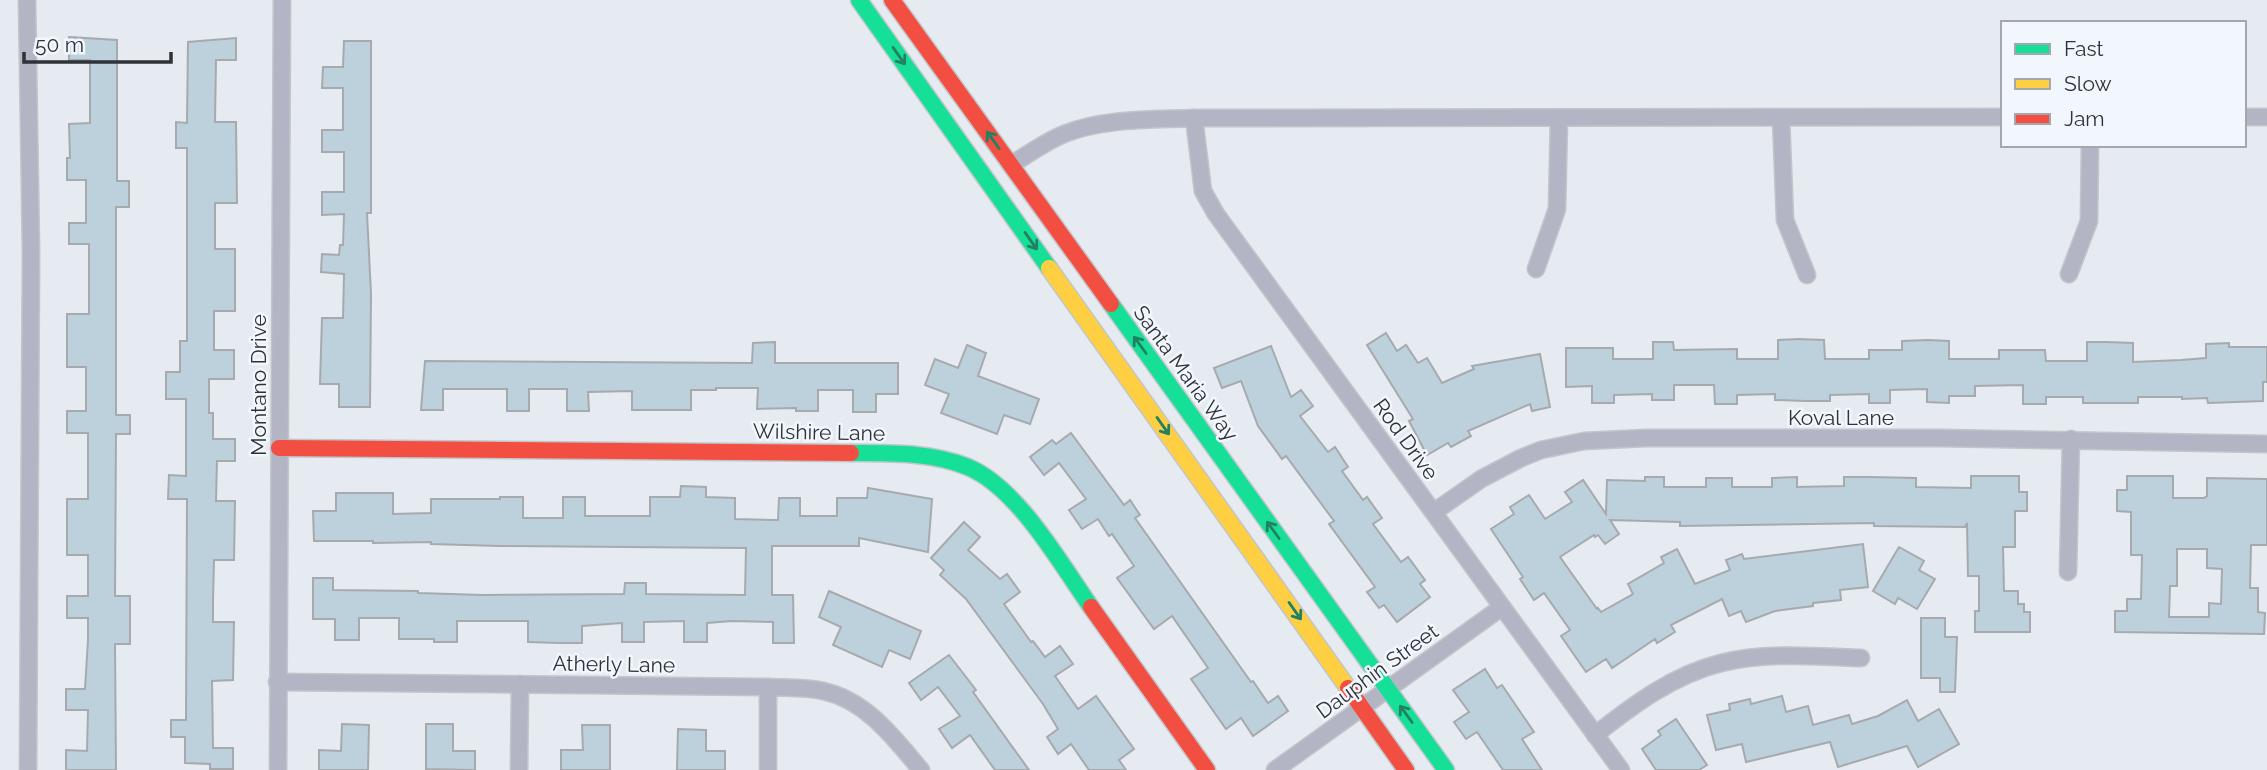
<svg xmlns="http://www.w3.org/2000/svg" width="2267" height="770" viewBox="0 0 2267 770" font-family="Raleway,sans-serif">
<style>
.building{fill:#bdd1dc;stroke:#a6aaae;stroke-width:2;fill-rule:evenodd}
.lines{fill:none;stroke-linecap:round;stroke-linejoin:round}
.street-casing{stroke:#c2c6cb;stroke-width:19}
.fast-casing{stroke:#c2c6cb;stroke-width:19}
.slow-casing{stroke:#c2c6cb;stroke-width:19}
.jam-casing{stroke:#c2c6cb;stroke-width:19}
.street{stroke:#b3b5c4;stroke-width:16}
.fast{stroke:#16e098;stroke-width:16}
.slow{stroke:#ffcf43;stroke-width:16}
.jam{stroke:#f24e42;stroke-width:16}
.oneway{stroke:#248063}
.labels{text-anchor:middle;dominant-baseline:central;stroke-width:5;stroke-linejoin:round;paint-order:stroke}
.street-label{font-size:21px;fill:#2f3237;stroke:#f2f7fe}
</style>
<rect width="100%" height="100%" fill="#e6ebf1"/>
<g class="building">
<polygon points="69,37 117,40 117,181 129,181 129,207 116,207 116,415 130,415 130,434 116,434 115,596 130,596 130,644 115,644 116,770 66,770 66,750 87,751 88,710 66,710 66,689 85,689 88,640 88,618 67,618 67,596 88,596 88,555 67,555 67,499 88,499 88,433 67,433 67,411 86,411 86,367 67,367 67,314 89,314 89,244 69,244 69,223 86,223 86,180 67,180 67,158 70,158 69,124 90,123 90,60 69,60"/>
<polygon points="236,38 236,60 216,60 215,122 236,122 237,203 215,203 215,249 235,249 235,311 214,311 214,350 234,350 234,379 209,379 209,413 213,413 213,439 235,439 235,461 217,461 216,501 235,501 234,560 214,560 213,600 213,622 234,622 233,680 212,681 213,748 233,748 233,769 210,769 210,764 185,763 185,737 171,737 171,720 186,720 187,499 168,499 169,475 186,476 186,399 166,399 166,372 180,372 180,341 187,341 187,148 176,148 176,122 187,123 188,42"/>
<polygon points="344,41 371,41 371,213 367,213 371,294 370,407 339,407 339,384 320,384 322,318 343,318 344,274 321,272 322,254 339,255 340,245 343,245 344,214 322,215 322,192 344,192 344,152 322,152 322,130 343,130 343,88 322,88 323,67 343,67"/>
<polygon points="1386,333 1397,351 1406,345 1418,363 1427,358 1442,383 1474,369 1472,366 1540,354 1550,407 1532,411 1530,404 1468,431 1471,436 1451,447 1448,443 1427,455 1409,421 1413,419 1367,345"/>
<polygon points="1798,339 1824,340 1825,359 1869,359 1869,350 1902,350 1902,341 1928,340 1949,341 1949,359 1999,359 1999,350 2045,350 2046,361 2087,361 2087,342 2106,342 2133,343 2133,362 2181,360 2206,358 2206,344 2229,343 2229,347 2267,347 2267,382 2263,382 2263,401 2208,403 2207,398 2182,399 2182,397 2138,397 2138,403 2083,403 2083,397 2046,397 2046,404 2023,404 2023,385 1975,386 1975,396 1949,396 1949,403 1927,402 1927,389 1890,390 1890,403 1869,403 1869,394 1830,395 1830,401 1806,401 1775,400 1775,394 1737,395 1737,404 1715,404 1714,385 1674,385 1674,400 1652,400 1652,394 1614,395 1614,403 1592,403 1592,386 1566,387 1566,348 1613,348 1613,359 1653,359 1653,342 1673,342 1674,350 1737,349 1737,359 1778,359 1778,340"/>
<polygon points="775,342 775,363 898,363 898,394 876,394 876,412 853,412 853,390 818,390 818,411 796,411 796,408 757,409 758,388 716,388 716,390 691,390 691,410 632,410 632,391 588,392 589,411 567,411 567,389 529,389 529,411 507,411 507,389 443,389 443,410 421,410 425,361 752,363 753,343"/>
<polygon points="967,345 986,353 978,376 1039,399 1030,424 1004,415 997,434 941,413 949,394 925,385 935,359 958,368"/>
<polygon points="1271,346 1291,397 1301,390 1313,406 1300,416 1328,452 1335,447 1348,467 1342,471 1363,500 1367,497 1382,518 1373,524 1401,562 1408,557 1425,580 1420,584 1430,597 1397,622 1384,605 1379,608 1367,592 1375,587 1329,524 1334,521 1286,456 1282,459 1258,426 1241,381 1222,388 1214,368"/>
<polygon points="1071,433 1124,505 1130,500 1140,515 1135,518 1251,682 1253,681 1268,703 1278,696 1288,711 1253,736 1241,718 1226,729 1191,679 1208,668 1172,616 1154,629 1117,578 1134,566 1112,534 1109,536 1098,519 1082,529 1069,510 1086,499 1059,463 1044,475 1030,457 1052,440 1056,444"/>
<polygon points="1971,476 2019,476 2019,492 2027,492 2027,511 2015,511 2015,547 2003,547 2004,591 2018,591 2018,604 2024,604 2024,612 2030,612 2030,632 1975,632 1975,611 1979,611 1979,576 1968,576 1967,523 1965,527 1874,526 1874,523 1680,526 1680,522 1610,520 1619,534 1605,544 1598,535 1595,537 1594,535 1560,557 1597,609 1598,608 1601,612 1633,594 1628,584 1664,563 1661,557 1677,549 1695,584 1730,570 1726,560 1742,554 1744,559 1863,544 1868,587 1840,590 1841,600 1813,603 1813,606 1775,611 1746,622 1741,611 1729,616 1722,599 1671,625 1675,632 1657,643 1655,639 1612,668 1606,659 1586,672 1561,636 1570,630 1544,593 1534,600 1520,579 1523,577 1491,529 1514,514 1510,507 1529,495 1545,519 1572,502 1565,492 1583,480 1606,514 1607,480 1645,481 1645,477 1664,477 1664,487 1706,487 1706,478 1732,478 1732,487 1772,487 1772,478 1797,477 1797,487 1844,486 1844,477 1869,477 1916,478 1916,487 1971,488"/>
<path d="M2127,476H2173V498H2204L2207,496V478L2267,479V545H2251L2250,588H2258V612L2265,613L2264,634L2115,632V611H2127V599H2141L2142,555H2131V512L2117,511V490H2127ZM2177,549H2207V568L2222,569L2221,604L2209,603V617H2169L2170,586H2177Z"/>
<polygon points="681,486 706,487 706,497 735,498 735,519 778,520 779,498 800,498 800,516 837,516 837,498 867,498 868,488 932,499 928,552 859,538 859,546 772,546 772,595 793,595 794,643 773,643 773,622 732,621 707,623 707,642 684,642 684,621 644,622 644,642 622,642 622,623 582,626 582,643 560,643 528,642 528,621 457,621 457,642 434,642 434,639 399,639 399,618 359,618 359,640 335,640 335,619 313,619 313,578 333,578 333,590 418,591 418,593 483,595 624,594 625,583 646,583 646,594 745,595 746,548 500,546 431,544 431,542 373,543 373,541 314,541 313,511 336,511 336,493 393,493 393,514 431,513 431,499 500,499 500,497 523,497 523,518 563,518 563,497 585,497 585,516 650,516 650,497 680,497"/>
<polygon points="964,522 980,537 968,550 1000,579 1007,574 1020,592 1004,604 1031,642 1033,641 1045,657 1060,646 1073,664 1055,676 1078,709 1096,696 1134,749 1119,760 1126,770 1089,770 1071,744 1058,754 1047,737 1058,729 1043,704 966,599 940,575 944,570 931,558"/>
<polygon points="1899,547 1924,561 1919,570 1935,579 1917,609 1898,598 1895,604 1873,591"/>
<polygon points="829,591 921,631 910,659 889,650 882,667 833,645 841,627 819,617"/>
<polygon points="1921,618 1945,618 1945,637 1957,637 1955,692 1940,692 1940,678 1921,678"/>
<polygon points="949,655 976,690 973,692 1029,770 995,770 970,735 952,748 939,729 960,716 938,687 921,700 909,683"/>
<polygon points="1485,669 1497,688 1502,685 1534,732 1522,739 1542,770 1503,770 1477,732 1466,739 1454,722 1469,712 1453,690"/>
<polygon points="1782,696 1786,712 1808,706 1813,725 1849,715 1852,724 1878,716 1907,700 1918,721 1939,709 1959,744 1918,767 1907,746 1838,767 1830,742 1746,762 1742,744 1716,750 1707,715 1730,710 1729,704 1750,699 1751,704"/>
<polygon points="1676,719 1707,765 1699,770 1656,770 1642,749 1661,735 1658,731"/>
<polygon points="342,724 369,725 368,770 319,770 319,750 341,751"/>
<polygon points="426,724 453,724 453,751 475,751 475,770 426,769"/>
<polygon points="582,725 610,725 610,770 561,770 561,750 583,750"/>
<polygon points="678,729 706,730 706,751 725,751 725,770 677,770"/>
</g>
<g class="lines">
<g class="street-casing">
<g id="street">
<polyline points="27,0 31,253 28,770"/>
<polyline points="2244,117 2267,117"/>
<polyline points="1194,118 1203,191 1216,214 1621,770"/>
<polyline points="1781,118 1785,220 1807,275"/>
<path d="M1011,165C1028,154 1045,142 1064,134C1104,118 1152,120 1194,118L2003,117"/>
<polyline points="1536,269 1557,209 1559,118"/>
<polyline points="2069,274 2089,221 2090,145"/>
<polyline points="1434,512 1481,479 1521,458 1541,450 1584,441 1646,438 1941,438 2267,444"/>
<polyline points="2068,572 2071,439"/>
<path d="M277,682L768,687C786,688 806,687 823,691C866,700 894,738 921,770"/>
<polyline points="768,687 768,770"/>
<path d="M1595,735C1633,705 1673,675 1721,663C1763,652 1817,656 1861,658"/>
<polyline points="278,770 282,0"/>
<polyline points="519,770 520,684"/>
<polyline points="1275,770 1502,607"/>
</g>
</g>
<g class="fast-casing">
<g id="fast">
<polyline points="859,0 1049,268"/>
<polyline points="1111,304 1446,770"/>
<path d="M851,453C890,453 932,452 968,467C1018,488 1060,563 1091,607"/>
</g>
</g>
<g class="slow-casing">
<polyline id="slow" points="1049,268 1348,688"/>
</g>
<g class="jam-casing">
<g id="jam">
<polyline points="892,0 1111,304"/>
<polyline points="279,448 851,453"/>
<polyline points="1091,607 1207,770"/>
<polyline points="1348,688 1406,770"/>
</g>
</g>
<use href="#street" class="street"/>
<use href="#fast" class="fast"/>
<use href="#slow" class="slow"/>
<use href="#jam" class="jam"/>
</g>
<defs><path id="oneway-shaft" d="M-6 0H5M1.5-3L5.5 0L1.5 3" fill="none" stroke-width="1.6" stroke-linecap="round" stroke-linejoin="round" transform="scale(1.75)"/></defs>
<g class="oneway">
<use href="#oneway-shaft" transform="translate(899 56) rotate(55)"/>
<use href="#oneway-shaft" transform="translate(993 140) rotate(-126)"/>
<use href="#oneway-shaft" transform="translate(1031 241) rotate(55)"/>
<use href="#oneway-shaft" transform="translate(1140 345) rotate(-126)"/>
<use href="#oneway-shaft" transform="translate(1163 426) rotate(55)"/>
<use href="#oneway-shaft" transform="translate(1273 530) rotate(-126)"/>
<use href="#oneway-shaft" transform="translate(1295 611) rotate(55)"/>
<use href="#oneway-shaft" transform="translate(1406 714) rotate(-126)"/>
</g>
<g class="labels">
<g class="street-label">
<text transform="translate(1186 373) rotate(54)">Santa Maria Way</text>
<text transform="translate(258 385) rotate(-90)">Montano Drive</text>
<text x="1841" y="417">Koval Lane</text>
<text transform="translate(819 432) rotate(1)">Wilshire Lane</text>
<text transform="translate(1406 439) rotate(54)">Rod Drive</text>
<text transform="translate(614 664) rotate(1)">Atherly Lane</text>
<text transform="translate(1377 671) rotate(-36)">Dauphin Street</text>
</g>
</g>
<rect x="2001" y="21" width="245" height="126" fill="#f2f7fe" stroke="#a4a8ae" stroke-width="2"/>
<rect x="2015" y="44" width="35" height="10" fill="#16e098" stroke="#a4a8ae" stroke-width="2"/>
<text x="2064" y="56" font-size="21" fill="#2f3237">Fast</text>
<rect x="2015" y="79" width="35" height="10" fill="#ffcf43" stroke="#a4a8ae" stroke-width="2"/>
<text x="2064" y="91" font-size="21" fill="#2f3237">Slow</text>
<rect x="2015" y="114" width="35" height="10" fill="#f24e42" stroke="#a4a8ae" stroke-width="2"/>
<text x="2064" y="126" font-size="21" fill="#2f3237">Jam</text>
<path d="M24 52v10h147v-10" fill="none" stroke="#2f3237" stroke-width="3.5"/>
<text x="35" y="52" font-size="21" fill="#2f3237" stroke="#f2f7fe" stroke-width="5" paint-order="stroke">50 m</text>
</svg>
